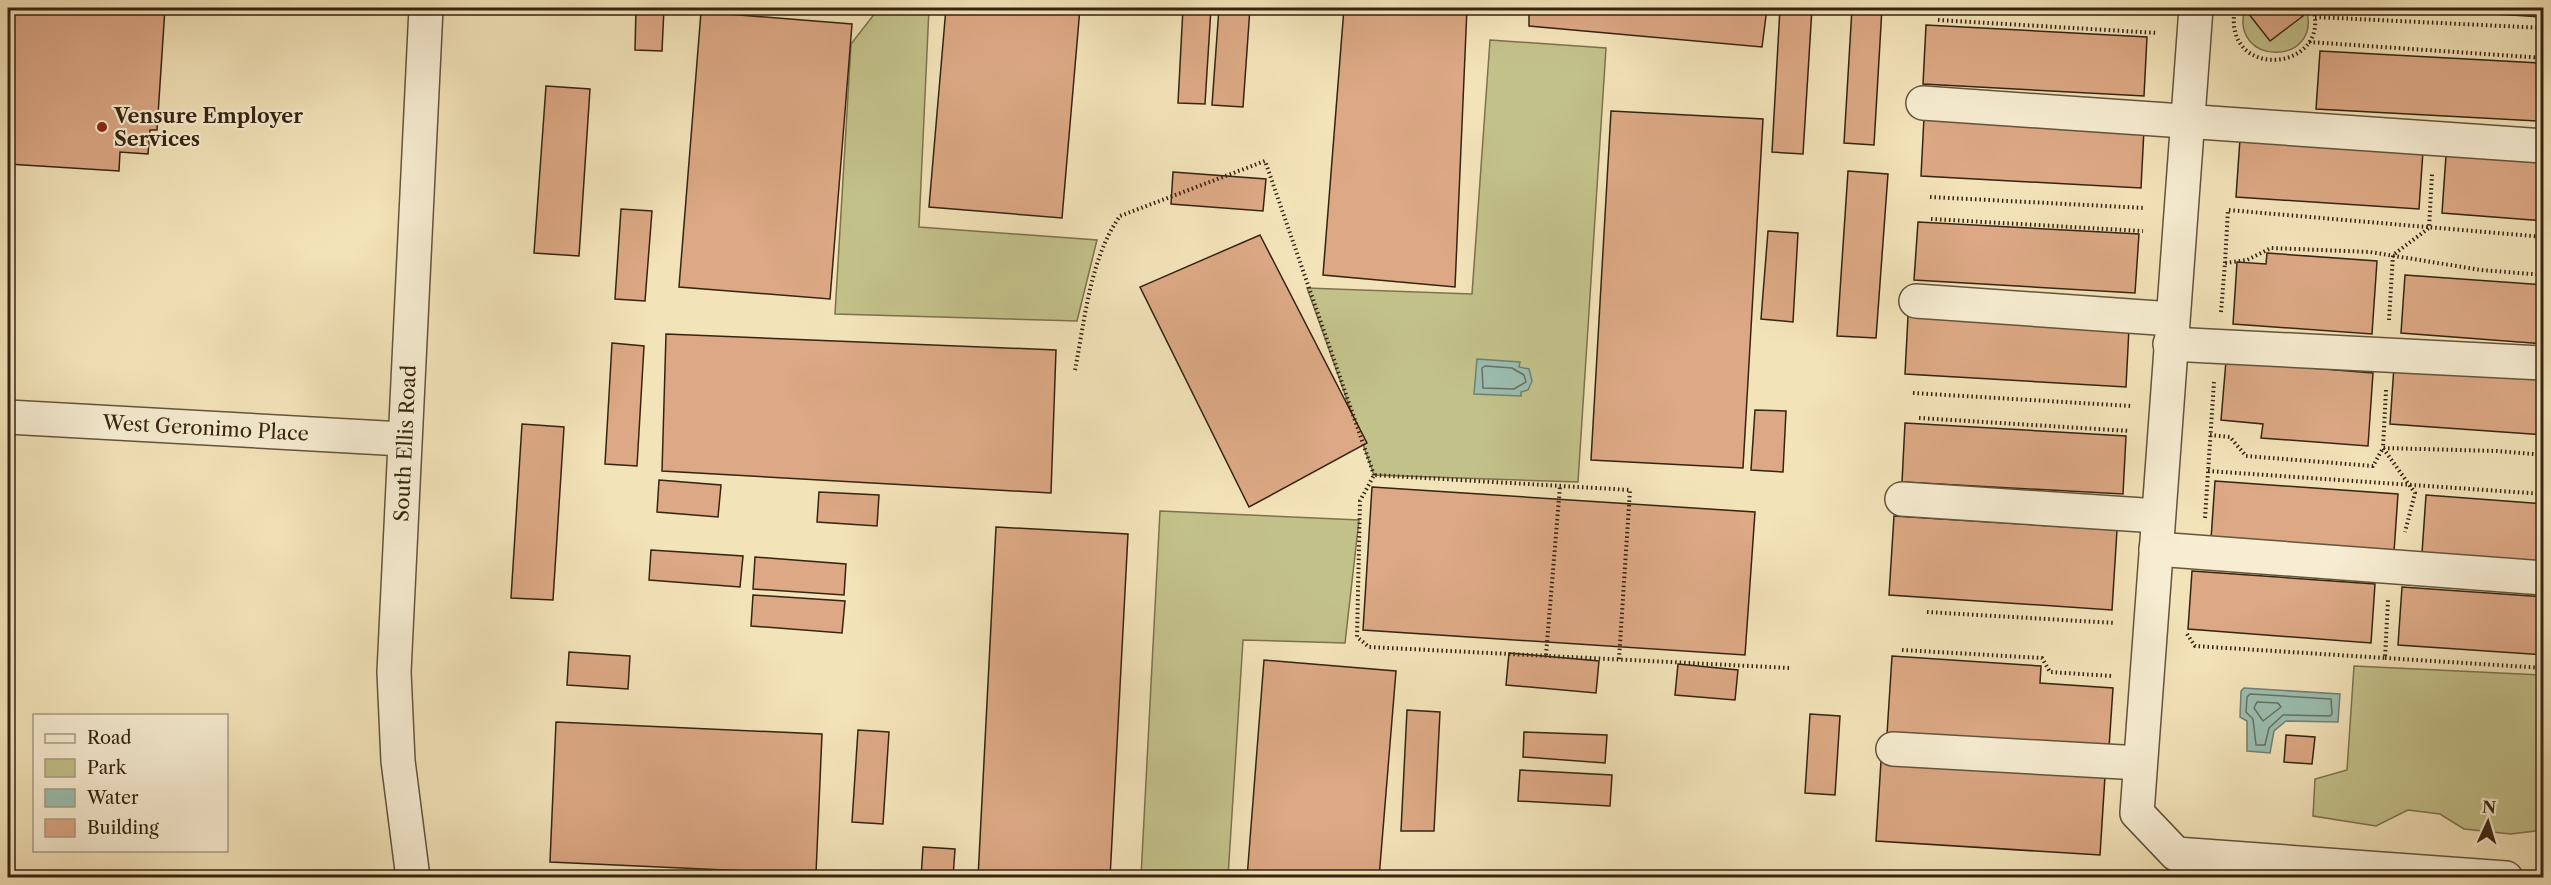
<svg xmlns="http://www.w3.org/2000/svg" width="2551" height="885" viewBox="0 0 2551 885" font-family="'Libre Caslon Text',serif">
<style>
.green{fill:#c3c18a;stroke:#7c724d;stroke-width:1.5}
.water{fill:#9bbeb1;stroke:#728071;stroke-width:1.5}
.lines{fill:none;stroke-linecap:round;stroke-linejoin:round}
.shore{stroke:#687160;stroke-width:1.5}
.building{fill:#dca885;stroke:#352410;stroke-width:1.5}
.minor-casing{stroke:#64543a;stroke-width:36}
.path{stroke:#352410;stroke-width:4;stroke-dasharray:1.5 3;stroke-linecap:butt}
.minor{stroke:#f7edd2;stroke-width:33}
.poi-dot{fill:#8f2418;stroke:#f7edd2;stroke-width:2}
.labels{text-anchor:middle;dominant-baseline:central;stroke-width:4.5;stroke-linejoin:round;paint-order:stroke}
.poi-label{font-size:20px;font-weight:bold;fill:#352410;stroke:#f7edd2;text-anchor:start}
.street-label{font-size:20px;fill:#352410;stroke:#f7edd2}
</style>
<rect width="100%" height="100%" fill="#f3e3b9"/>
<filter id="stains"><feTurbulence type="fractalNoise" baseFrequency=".00333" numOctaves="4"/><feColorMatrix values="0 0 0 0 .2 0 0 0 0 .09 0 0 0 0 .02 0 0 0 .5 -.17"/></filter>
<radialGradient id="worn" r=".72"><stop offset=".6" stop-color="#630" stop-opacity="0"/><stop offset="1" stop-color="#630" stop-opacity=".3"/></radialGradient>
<g class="green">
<polygon points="879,8 929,8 919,227 1097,240 1077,321 835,314 851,44"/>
<path d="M2245,8H2306C2324,67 2228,67 2245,8Z"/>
<polygon points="1490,40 1606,48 1578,482 1374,475 1307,288 1472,294"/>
<polygon points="1160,511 1359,520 1345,643 1243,640 1228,877 1141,877"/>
<polygon points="2354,666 2543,675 2543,830 2511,834 2464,829 2440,814 2408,810 2376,826 2313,816 2315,779 2347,770"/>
</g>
<g class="water">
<polygon points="1477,359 1520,362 1519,367 1529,369 1532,381 1528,390 1521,392 1521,396 1474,394"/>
<polygon points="2244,688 2340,694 2338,722 2286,721 2274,731 2270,753 2247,751 2247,721 2240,717 2241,691"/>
</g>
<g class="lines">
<g class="shore">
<polygon points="1485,366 1512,368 1524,375 1526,382 1514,389 1483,388 1482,368"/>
<polygon points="2250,694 2331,699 2332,714 2330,716 2283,715 2269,728 2265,745 2256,745 2253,719 2246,712 2247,697"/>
<polygon points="2257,702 2278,703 2281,707 2263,721 2254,708"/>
</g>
</g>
<g class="building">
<polygon points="8,8 165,8 157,130 150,130 148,154 120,152 119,171 8,164"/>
<polygon points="636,8 664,8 662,51 635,50"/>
<polygon points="946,8 1080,8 1062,218 929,207"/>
<polygon points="1183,8 1211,8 1205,104 1178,103"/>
<polygon points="1219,8 1250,8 1243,107 1212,105"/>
<polygon points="1344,8 1467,8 1455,287 1323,275"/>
<polygon points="1529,8 1767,8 1762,47 1529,26"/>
<polygon points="1780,8 1812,8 1803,154 1772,152"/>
<polygon points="1852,8 1882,8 1874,145 1844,143"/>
<polygon points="2255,8 2296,8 2303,16 2270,41 2248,13"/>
<polygon points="2403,8 2543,8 2543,17"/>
<polygon points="701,12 852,24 830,299 679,287"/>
<polygon points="1926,25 2147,37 2144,96 1923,84"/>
<polygon points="2320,51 2540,63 2537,121 2316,109"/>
<polygon points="546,86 590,89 579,256 534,253"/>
<polygon points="1611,111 1763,119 1743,468 1591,460"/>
<polygon points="1924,117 2144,129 2141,188 1921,176"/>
<polygon points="2240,139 2423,151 2419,209 2236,197"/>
<polygon points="2446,155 2544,162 2544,221 2442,213"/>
<polygon points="1848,171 1888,174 1876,338 1837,336"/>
<polygon points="1173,172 1266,179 1263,211 1171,204"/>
<polygon points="621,209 652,211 645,301 615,299"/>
<polygon points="1918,222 2139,234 2135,293 1914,280"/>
<polygon points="1768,231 1798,233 1793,322 1761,319"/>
<polygon points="1260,235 1367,443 1249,507 1140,287"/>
<polygon points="2267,253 2377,261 2372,334 2233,324 2237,262 2266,264"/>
<polygon points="2405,275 2544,285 2544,344 2401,333"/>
<polygon points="1908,316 2129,328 2126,387 1905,374"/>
<polygon points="666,334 1056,350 1051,493 662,471"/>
<polygon points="612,343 644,346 637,466 605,464"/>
<polygon points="2226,361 2373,373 2368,446 2261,438 2263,424 2221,420"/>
<polygon points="2394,366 2544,376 2544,435 2390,424"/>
<polygon points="1755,410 1786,411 1783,472 1751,470"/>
<polygon points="1905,423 2126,436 2123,494 1902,482"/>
<polygon points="522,424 564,427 553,600 511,598"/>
<polygon points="659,480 721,485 718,517 657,512"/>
<polygon points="2215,481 2398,494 2394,552 2211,539"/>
<polygon points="1372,487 1755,512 1745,655 1363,630"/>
<polygon points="819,492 879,495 877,526 817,522"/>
<polygon points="2426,495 2544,504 2544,562 2422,553"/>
<polygon points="1894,516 2117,530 2112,610 1889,595"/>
<polygon points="996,527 1128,534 1110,878 978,878"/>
<polygon points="651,550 743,556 740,587 649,580"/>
<polygon points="755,557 846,564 844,595 753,589"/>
<polygon points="2192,571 2375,584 2371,643 2188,629"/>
<polygon points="2402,587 2544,597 2544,655 2398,645"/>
<polygon points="753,595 845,601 842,633 751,626"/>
<polygon points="569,652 630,656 628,689 567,685"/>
<polygon points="1509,653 1599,661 1596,693 1506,685"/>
<polygon points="1892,656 2041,666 2040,683 2113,688 2109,748 1887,734"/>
<polygon points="1264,660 1396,671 1379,878 1247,878"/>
<polygon points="1678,664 1738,670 1735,700 1675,695"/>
<polygon points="1407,710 1440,712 1434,831 1401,831"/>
<polygon points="1810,714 1840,716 1835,795 1805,793"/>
<polygon points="556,722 822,734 816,874 550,862"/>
<polygon points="858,730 889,732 883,824 852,822"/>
<polygon points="1524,732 1607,735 1605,763 1523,757"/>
<polygon points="2286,735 2315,737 2312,764 2284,762"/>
<polygon points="1881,761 2105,776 2100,855 1876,841"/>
<polygon points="1520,770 1612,775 1610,806 1518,801"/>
<polygon points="923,847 955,849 953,878 921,878"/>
</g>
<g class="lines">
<g class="minor-casing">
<g id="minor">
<polyline points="2196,8 2137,813 2176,854 2506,878"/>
<polyline points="1923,103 2544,146"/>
<polyline points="1916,301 2172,319"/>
<polyline points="2170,344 2544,363"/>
<path id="s1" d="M8,417L403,439"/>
<polyline points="1902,499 2158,516"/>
<polyline points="2156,549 2544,578"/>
<polyline points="1893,749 2140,763"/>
<path id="s2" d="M413,878L398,761L394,672L426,8"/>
</g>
</g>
<g class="path">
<path d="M2235,8C2221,82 2332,72 2313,8"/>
<polyline points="2315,17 2544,28"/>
<polyline points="1938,20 2158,33"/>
<polyline points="2309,42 2544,58"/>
<polyline points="1930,197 2145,208"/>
<polyline points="1931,219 2143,231"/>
<polyline points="2225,263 2228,210 2544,237"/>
<polyline points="2221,312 2225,263 2247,260 2271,248 2370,252 2481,270 2544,275"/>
<polyline points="2389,320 2393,255 2429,228 2432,174"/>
<path d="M1075,370C1085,319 1090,258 1120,216L1265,161L1374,475"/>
<polyline points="2386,390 2383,448 2415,493 2405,532"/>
<polyline points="1913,393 2131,406"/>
<polyline points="1919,418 2130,431"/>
<polyline points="2210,435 2230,437 2246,456 2373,466 2383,448 2497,451 2544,455"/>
<polyline points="2208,471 2544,494"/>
<polyline points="2205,518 2214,382"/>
<polyline points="1927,612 2115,623"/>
<polyline points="2187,634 2195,646 2385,658 2388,600"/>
<polyline points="1902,650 2042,658 2050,672 2112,676"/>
<polyline points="1546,655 1560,486"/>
<polyline points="2385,658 2544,668"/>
<polyline points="1619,659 1630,490 1374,475 1360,501 1357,637 1369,647 1790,668"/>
</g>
<use href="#minor" class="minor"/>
</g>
<circle class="poi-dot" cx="102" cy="127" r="6"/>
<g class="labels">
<g class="poi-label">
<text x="114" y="116">Vensure Employer<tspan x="114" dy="23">Services</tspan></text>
</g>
<g class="street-label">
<text stroke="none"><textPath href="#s1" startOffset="198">West Geronimo Place</textPath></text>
<text stroke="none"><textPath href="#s2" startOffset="436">South Ellis Road</textPath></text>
</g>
</g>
<rect width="2551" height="885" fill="none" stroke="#f3e3b9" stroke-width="30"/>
<rect x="9" y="9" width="2533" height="867" fill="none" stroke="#352410" stroke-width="3"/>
<rect x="15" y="15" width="2521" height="855" fill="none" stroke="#352410" stroke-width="1.5"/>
<rect x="33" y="714" width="195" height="138" fill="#f7edd2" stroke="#a99d84" stroke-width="1.5"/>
<rect x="45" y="734" width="30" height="9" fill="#f7edd2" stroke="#a99d84" stroke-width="1.5"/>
<text x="87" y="744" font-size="18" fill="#352410">Road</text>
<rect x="45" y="759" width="30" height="18" fill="#c3c18a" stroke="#a99d84" stroke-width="1.5"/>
<text x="87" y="774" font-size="18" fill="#352410">Park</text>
<rect x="45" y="789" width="30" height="18" fill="#9bbeb1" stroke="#a99d84" stroke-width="1.5"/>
<text x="87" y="804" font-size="18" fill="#352410">Water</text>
<rect x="45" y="819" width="30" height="18" fill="#dca885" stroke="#a99d84" stroke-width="1.5"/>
<text x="87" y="834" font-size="18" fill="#352410">Building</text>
<g transform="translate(2488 822) rotate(4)" stroke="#f7edd2" stroke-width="4.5" paint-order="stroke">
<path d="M0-4.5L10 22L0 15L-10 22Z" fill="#352410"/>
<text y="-9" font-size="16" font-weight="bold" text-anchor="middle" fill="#352410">N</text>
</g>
<rect width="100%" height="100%" filter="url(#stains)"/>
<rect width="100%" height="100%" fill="url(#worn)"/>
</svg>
